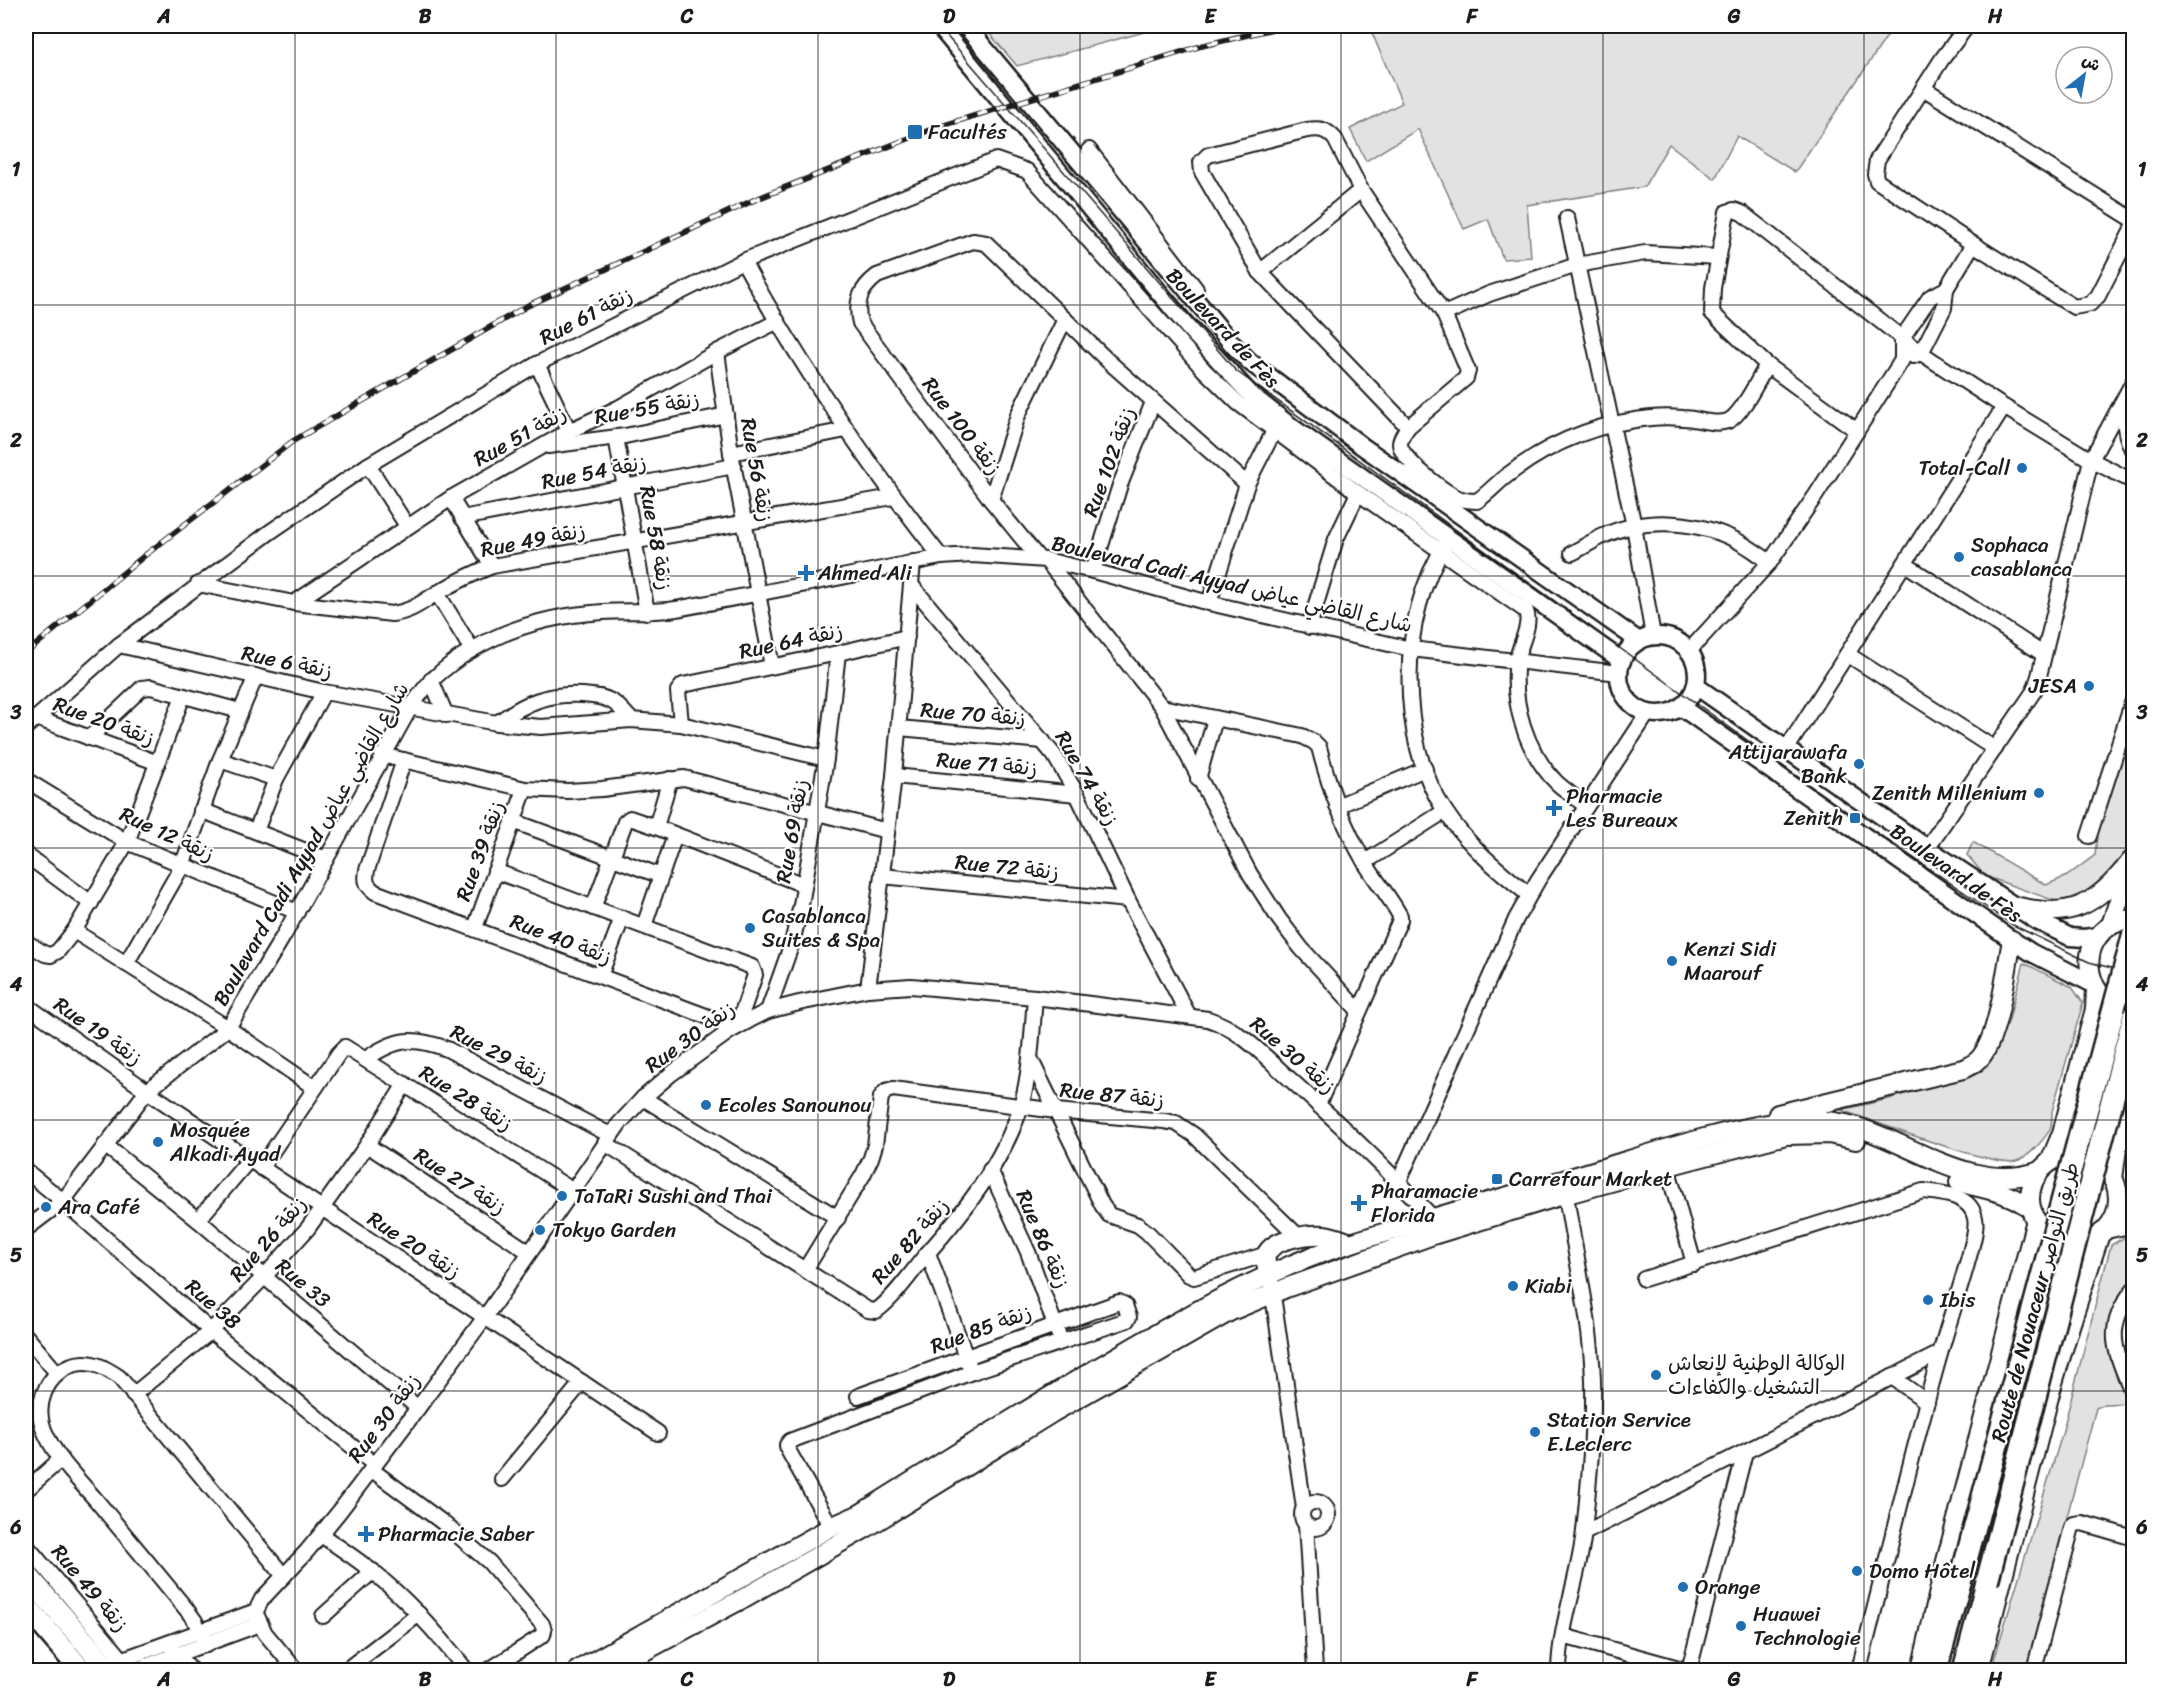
<svg xmlns="http://www.w3.org/2000/svg" width="2159" height="1696" viewBox="0 0 2159 1696" font-family="Sriracha,'Playpen Sans Arabic',sans-serif">
<style>
.green{fill:#e2e2e2;stroke:#7f7f7f;stroke-width:1.5}
.lines{fill:none;stroke-linecap:round;stroke-linejoin:round}
.minor-casing{stroke:#1c1c1c;stroke-width:18}
.tertiary-casing{stroke:#1c1c1c;stroke-width:21}
.secondary-casing{stroke:#1c1c1c;stroke-width:22}
.primary-casing{stroke:#1c1c1c;stroke-width:26}
.trunk-casing{stroke:#1c1c1c;stroke-width:26}
.minor{stroke:#fff;stroke-width:14}
.tertiary{stroke:#fff;stroke-width:16}
.secondary{stroke:#fff;stroke-width:18}
.primary{stroke:#fff;stroke-width:21}
.trunk{stroke:#fff;stroke-width:21}
.tram{stroke:#1c1c1c;stroke-width:1.5}
.rail-casing{stroke:#1c1c1c;stroke-width:6}
.rail{stroke:#fff;stroke-width:4;stroke-dasharray:11;stroke-linecap:butt}
.trunk-bridge-casing{stroke:#1c1c1c;stroke-width:26;stroke-linecap:butt}
.trunk-bridge{stroke:#fff;stroke-width:21}
.grid{fill:none;stroke:#1c1c1c;stroke-width:1.5;stroke-opacity:0.55}
.poi-dot{fill:#1f6fb2;stroke:#fff;stroke-width:2}
.labels{text-anchor:middle;dominant-baseline:central;stroke-width:4.5;stroke-linejoin:round;paint-order:stroke}
.poi-label{font-size:21px;fill:#1c1c1c;stroke:#fff;text-anchor:start}
.street-label{font-size:21px;fill:#1c1c1c;stroke:#fff}
.neatline{fill:none;stroke:#1c1c1c;stroke-width:2}
.grid-label{font-size:20px;text-anchor:middle;font-weight:bold;fill:#1c1c1c}
</style>
<rect width="100%" height="100%" fill="#fff"/>
<filter id="ink" filterUnits="userSpaceOnUse"><feTurbulence type="fractalNoise" baseFrequency=".0167" numOctaves="2"/><feDisplacementMap in="SourceGraphic" scale="12" xChannelSelector="R" yChannelSelector="G"/><feConvolveMatrix kernelMatrix="1 2 1 2 8 2 1 2 1" color-interpolation-filters="sRGB"/></filter>
<g filter="url(#ink)">
<g class="green">
<polygon points="983,26 1167,26 1017,66"/>
<polygon points="1369,26 1894,26 1795,172 1737,136 1715,179 1669,144 1644,187 1527,205 1531,257 1503,259 1488,219 1464,229 1418,129 1366,161 1350,129 1402,103"/>
<polygon points="2133,708 2133,852 2131,861 2094,898 2058,902 1985,876 1967,855 1973,842 2046,885 2067,876 2095,855 2099,817"/>
<path d="M2024,963L2072,987L2083,1003L2052,1111C2052,1117 2052,1124 2050,1129C2044,1140 2029,1157 2017,1161C1995,1168 1870,1120 1841,1110L1889,1099L1979,1071L2008,1023Z"/>
<polygon points="2133,1235 2133,1277 2114,1308 2107,1335 2131,1403 2104,1404 2096,1408 2026,1670 1991,1670 2062,1434 2111,1245 2125,1237"/>
</g>
<g class="lines">
<g class="minor-casing">
<g id="minor">
<polyline points="1967,26 1942,59 1877,160 1875,174 1877,181 1973,244 2074,307 2090,304 2098,296 2134,226"/>
<polyline points="1923,88 2134,220"/>
<polyline points="1089,150 1196,289"/>
<polyline points="1567,218 1634,526 1653,636"/>
<path d="M743,261C800,366 867,463 941,557"/>
<polyline points="1260,272 1361,190"/>
<polyline points="1444,314 1489,294 1577,265 1645,253 1718,257"/>
<polyline points="717,352 731,453 772,666"/>
<polyline points="1913,356 1921,353 1944,308 1946,289 1973,244"/>
<polyline points="537,364 569,431"/>
<path d="M1408,427L1260,272L1202,172L1201,162L1208,155L1307,130C1320,128 1326,129 1335,139L1361,190L1444,314L1468,371L1466,378L1408,427C1405,432 1400,437 1400,444C1400,458 1441,489 1454,496C1461,500 1469,501 1477,501C1487,494 1495,485 1505,477C1547,444 1597,423 1651,418C1661,417 1672,417 1683,418C1697,418 1714,426 1728,421C1742,415 1759,378 1767,365"/>
<polyline points="1857,431 1767,365 1712,313 1713,288 1727,212 1734,210 1742,213 1921,353 2004,407 2091,460 2134,482"/>
<polyline points="616,437 647,612"/>
<polyline points="548,446 625,436 726,415"/>
<polyline points="731,453 846,430"/>
<polyline points="368,465 407,526"/>
<polyline points="451,498 492,566"/>
<polyline points="991,500 1018,415 1065,319"/>
<polyline points="462,518 734,466"/>
<path d="M1446,544C1398,615 1397,739 1445,811C1467,845 1498,870 1529,895"/>
<path d="M1572,553C1582,548 1591,542 1601,537C1644,516 1702,520 1743,544C1752,549 1761,556 1770,562"/>
<path d="M1039,559L991,500L860,323C855,302 860,289 877,276L973,241L986,243L1108,361L1247,484"/>
<polyline points="1046,560 1162,707 1250,874 1279,919 1301,948 1359,1011"/>
<polyline points="1905,564 2043,654"/>
<polyline points="1093,571 1120,485 1153,402"/>
<path d="M198,584L294,603L392,614C412,612 423,601 439,592C456,582 474,573 492,566L893,497"/>
<polyline points="912,586 1054,755 1077,794 1128,900 1189,1016"/>
<polyline points="437,593 472,650"/>
<polyline points="294,603 451,498 569,431 618,408 717,352 776,322"/>
<polyline points="1209,603 1247,484 1274,431"/>
<polyline points="1309,627 1336,539 1358,493"/>
<polyline points="119,645 324,692 497,723 541,727 631,720 681,724 826,759"/>
<polyline points="1689,651 1770,562 1816,495 1902,360 1902,338 1930,297 1946,289"/>
<polyline points="1847,654 1995,749"/>
<polyline points="431,680 446,715"/>
<path d="M1162,707L1302,736L1314,742L1319,747C1329,787 1343,825 1364,861C1375,880 1390,897 1400,916V920L1318,1105"/>
<polyline points="36,718 158,763"/>
<path d="M497,723C526,702 547,693 583,695C593,696 602,696 611,701C619,705 625,713 631,720"/>
<polyline points="681,724 678,691 683,685 838,653 907,637"/>
<path d="M26,727L119,645L270,532L368,465L537,364L743,261L996,160L1027,171L1204,370L1238,403L1358,493L1526,611C1532,625 1519,645 1517,660C1511,703 1526,752 1557,783C1566,791 1576,798 1586,806"/>
<polyline points="899,728 1043,741"/>
<polyline points="89,738 142,688 151,687 240,711"/>
<polyline points="1786,750 2004,407"/>
<polyline points="382,755 525,789 568,791 602,789 684,778 887,831"/>
<polyline points="220,760 276,779"/>
<path d="M404,760L367,870C365,881 366,885 375,892L706,1016L723,1024L730,1031"/>
<polyline points="894,776 1077,794"/>
<polyline points="670,779 656,827 804,885"/>
<polyline points="1198,779 1215,719"/>
<polyline points="26,780 127,842 297,912"/>
<polyline points="1337,806 1425,769"/>
<polyline points="201,810 326,859"/>
<polyline points="513,821 661,876"/>
<polyline points="256,831 276,779 324,692"/>
<polyline points="2089,836 2134,697"/>
<polyline points="1927,848 2034,691 2039,676 2091,460 2134,380"/>
<polyline points="26,855 91,903"/>
<polyline points="1365,862 1445,811"/>
<polyline points="495,871 752,967 755,975 737,1027"/>
<polyline points="882,876 1128,900"/>
<polyline points="593,908 625,822 630,818 656,827"/>
<polyline points="644,926 675,835"/>
<polyline points="475,928 525,789"/>
<polyline points="74,931 228,1028 315,1088"/>
<polyline points="26,942 45,954 51,955 58,951 74,931 127,842 183,696"/>
<polyline points="126,964 182,866 220,760 256,676"/>
<polyline points="600,976 622,918"/>
<polyline points="868,989 894,776 913,562"/>
<polyline points="26,1005 147,1091 658,1433"/>
<polyline points="768,1011 792,943 801,905 826,759 838,653"/>
<polyline points="1030,1058 1102,1205 1109,1215 1138,1225 1147,1232 1189,1275 1194,1277 1267,1254"/>
<path d="M366,1059C396,1038 413,1036 447,1049L610,1135"/>
<polyline points="643,1098 838,1218"/>
<path d="M605,1143L868,1310L876,1311C894,1298 911,1273 925,1256C964,1212 1003,1163 1021,1106C1031,1072 1032,1033 1035,997"/>
<polyline points="105,1145 198,1220 418,1408"/>
<polyline points="367,1145 529,1252"/>
<polyline points="1667,1166 1694,1264"/>
<polyline points="261,1168 339,1053 345,1047 572,1190"/>
<polyline points="990,1170 1028,1252 1058,1333"/>
<polyline points="26,1171 63,1201 211,1331 375,1465"/>
<polyline points="1399,1181 1516,919 1538,880 1648,713"/>
<polyline points="198,1220 249,1160"/>
<path d="M26,1229L63,1201L147,1091L228,1028L284,935L410,708C417,699 424,688 432,680C479,636 540,616 603,612C627,610 652,613 676,609C764,593 852,575 941,557L972,555L1046,560L1093,571L1209,603L1411,649L1619,673"/>
<polyline points="928,1253 969,1365"/>
<polyline points="805,1270 863,1175 871,1158 875,1145 881,1097 886,1091 893,1089 1056,1111 1164,1121 1176,1123 1194,1135 1299,1237"/>
<polyline points="1270,1275 1304,1508"/>
<path d="M1644,1279L1923,1191C1942,1193 1971,1195 1975,1218C1977,1227 1974,1237 1972,1245C1963,1282 1950,1317 1940,1354C1910,1459 1886,1565 1859,1670"/>
<path d="M2134,1289C2101,1330 2117,1354 2134,1397"/>
<polyline points="26,1336 58,1374"/>
<polyline points="1892,1377 1927,1402"/>
<polyline points="133,1395 211,1331 263,1278 308,1228 367,1145 405,1084"/>
<polyline points="372,1470 442,1522 489,1562 542,1624 544,1630 543,1635 489,1670"/>
<polyline points="502,1479 582,1382"/>
<polyline points="26,1490 61,1459"/>
<circle cx="1315" cy="1515" r="13"/>
<polyline points="1306,1524 1315,1670"/>
<polyline points="831,1527 788,1450 787,1445 790,1441 972,1372 1127,1320 1129,1317 1125,1305 1119,1302 858,1396"/>
<polyline points="1584,1533 1940,1353"/>
<path d="M321,1535C339,1547 357,1559 374,1573C409,1601 439,1635 466,1670"/>
<polyline points="26,1545 122,1659"/>
<path d="M256,1611L262,1599L307,1551L339,1512L418,1408L485,1317L619,1124L643,1098L671,1074L730,1031L750,1020L768,1011L799,1003L868,989L911,986L1035,997L1208,1019C1242,1030 1266,1058 1292,1081C1341,1125 1388,1170 1433,1218"/>
<polyline points="257,1616 265,1633 296,1670"/>
<polyline points="323,1616 373,1571"/>
<polyline points="1563,1636 1686,1670"/>
<path d="M206,1645L195,1621L187,1610C157,1573 126,1536 96,1500C77,1478 55,1457 44,1430C34,1405 46,1375 72,1365C90,1359 104,1367 119,1377L284,1576"/>
<polyline points="173,1651 191,1670"/>
<polyline points="104,1666 256,1611"/>
<polyline points="135,1670 260,1624"/>
<polyline points="346,1670 419,1614"/>
<path d="M1559,1670C1560,1623 1579,1578 1584,1531C1589,1482 1594,1430 1593,1380C1591,1318 1575,1256 1566,1195"/>
<polyline points="1689,1670 1745,1452"/>
<polyline points="2034,1670 2072,1527 2074,1524 2082,1523 2134,1538"/>
</g>
</g>
<g class="tertiary-casing">
<g id="tertiary">
<polyline points="939,26 1187,326 1251,395 1293,428 1622,661"/>
<polyline points="966,26 1234,346 1250,362 1362,446 1639,641"/>
<circle cx="1658" cy="675" r="39"/>
<polyline points="1696,686 1927,848 2037,921 2070,937 2084,938 2098,936"/>
<polyline points="1681,707 2012,940 2032,953 2093,984"/>
</g>
</g>
<g class="secondary-casing">
<g id="secondary">
<path d="M2134,395C2124,412 2125,431 2134,449"/>
<path d="M2014,906C2072,920 2095,906 2131,861"/>
<polyline points="2111,925 2129,869"/>
<path d="M2103,998C2077,967 2089,922 2134,919"/>
<path d="M1778,1114L1963,1069C1967,1067 1972,1065 1976,1062C1999,1044 2006,969 2012,940"/>
<circle cx="2074" cy="1199" r="44"/>
<polyline points="2050,1162 2062,1133 2095,1009 2096,989"/>
<polyline points="2113,1179 2117,1148 2134,1086"/>
<path d="M1959,1182C1985,1190 2010,1191 2032,1210"/>
<polyline points="2106,1229 2134,1223"/>
<path d="M1270,1275C1267,1269 1264,1260 1267,1253C1275,1238 1309,1234 1324,1235C1333,1236 1342,1240 1351,1243"/>
<path d="M578,1670L831,1527L860,1514C947,1459 1034,1405 1123,1353C1175,1323 1227,1293 1282,1269C1319,1252 1359,1240 1397,1229C1455,1211 1512,1195 1570,1178C1639,1158 1710,1132 1781,1122C1806,1118 1833,1120 1857,1127C1917,1146 1975,1194 2040,1171"/>
<polyline points="609,1670 742,1599 866,1528 1052,1413 1231,1311 1286,1288 1433,1235 1560,1196 1683,1162 1786,1135 1829,1134 1856,1140"/>
<polyline points="1921,1670 1946,1561 2036,1220"/>
<polyline points="1979,1670 2050,1393 2070,1326 2100,1234"/>
</g>
</g>
<g class="primary-casing">
<g id="primary">
<polyline points="26,1574 109,1670"/>
<polyline points="26,1606 81,1670"/>
</g>
</g>
<g class="trunk-casing">
<g id="trunk">
<polyline points="1936,1670 1962,1575"/>
<polyline points="1964,1670 1987,1582"/>
</g>
</g>
<use href="#minor" class="minor"/>
<use href="#tertiary" class="tertiary"/>
<use href="#secondary" class="secondary"/>
<use href="#primary" class="primary"/>
<use href="#trunk" class="trunk"/>
<polyline class="tram" points="938,26 1236,371 1855,818 2011,924 2089,962 2134,974"/>
<g class="rail-casing">
<polyline id="rail" points="26,653 144,556 293,441 527,306 754,200 935,128 1201,46 1284,26"/>
</g>
<use href="#rail" class="rail"/>
<g class="trunk-bridge-casing">
<g id="trunk-bridge">
<polyline points="1962,1575 2134,933"/>
<polyline points="1987,1582 2134,1016"/>
</g>
</g>
<use href="#trunk-bridge" class="trunk-bridge"/>
</g>
</g>
<path class="grid" d="M295,26V1670M556,26V1670M818,26V1670M1080,26V1670M1341,26V1670M1603,26V1670M1864,26V1670M26,305H2134M26,576H2134M26,848H2134M26,1120H2134M26,1391H2134"/>
<g class="poi-dot">
<rect x="907" y="124" width="16" height="16" rx="3"/>
<circle cx="2022" cy="468" r="6"/>
<circle cx="1959" cy="557" r="6"/>
<path d="M803 564h6v6h6v6h-6v6h-6v-6h-6v-6h6z"/>
<circle cx="2089" cy="686" r="6"/>
<circle cx="1859" cy="764" r="6"/>
<circle cx="2039" cy="793" r="6"/>
<path d="M1551 799h6v6h6v6h-6v6h-6v-6h-6v-6h6z"/>
<rect x="1849" y="812" width="12" height="12" rx="3"/>
<circle cx="750" cy="928" r="6"/>
<circle cx="1672" cy="961" r="6"/>
<circle cx="706" cy="1105" r="6"/>
<circle cx="158" cy="1142" r="6"/>
<rect x="1491" y="1173" width="12" height="12" rx="3"/>
<circle cx="562" cy="1196" r="6"/>
<path d="M1356 1194h6v6h6v6h-6v6h-6v-6h-6v-6h6z"/>
<circle cx="46" cy="1207" r="6"/>
<circle cx="540" cy="1230" r="6"/>
<circle cx="1513" cy="1286" r="6"/>
<circle cx="1928" cy="1300" r="6"/>
<circle cx="1656" cy="1375" r="6"/>
<circle cx="1535" cy="1432" r="6"/>
<path d="M363 1525h6v6h6v6h-6v6h-6v-6h-6v-6h6z"/>
<circle cx="1857" cy="1571" r="6"/>
<circle cx="1683" cy="1587" r="6"/>
<circle cx="1741" cy="1626" r="6"/>
</g>
<g class="labels">
<g class="poi-label">
<text x="928" y="132">Facultés</text>
<text x="2010" y="468" text-anchor="end">Total-Call</text>
<text x="1971" y="545">Sophaca<tspan x="1971" dy="24">casablanca</tspan></text>
<text x="818" y="573">Ahmed Ali</text>
<text x="2077" y="686" text-anchor="end">JESA</text>
<text x="1847" y="752" text-anchor="end">Attijarawafa<tspan x="1847" dy="24">Bank</tspan></text>
<text x="2027" y="793" text-anchor="end">Zenith Millenium</text>
<text x="1566" y="796">Pharmacie<tspan x="1566" dy="24">Les Bureaux</tspan></text>
<text x="1843" y="818" text-anchor="end">Zenith</text>
<text x="762" y="916">Casablanca<tspan x="762" dy="24">Suites &amp; Spa</tspan></text>
<text x="1684" y="949">Kenzi Sidi<tspan x="1684" dy="24">Maarouf</tspan></text>
<text x="718" y="1105">Ecoles Sanounou</text>
<text x="170" y="1130">Mosquée<tspan x="170" dy="24">Alkadi Ayad</tspan></text>
<text x="1509" y="1179">Carrefour Market</text>
<text x="1371" y="1191">Pharamacie<tspan x="1371" dy="24">Florida</tspan></text>
<text x="574" y="1196">TaTaRi Sushi and Thai</text>
<text x="58" y="1207">Ara Café</text>
<text x="552" y="1230">Tokyo Garden</text>
<text x="1525" y="1286">Kiabi</text>
<text x="1940" y="1300">Ibis</text>
<text x="1668" y="1363">الوكالة الوطنية لإنعاش<tspan x="1668" dy="24">التشغيل والكفاءات</tspan></text>
<text x="1547" y="1420">Station Service<tspan x="1547" dy="24">E.Leclerc</tspan></text>
<text x="378" y="1534">Pharmacie Saber</text>
<text x="1869" y="1571">Domo Hôtel</text>
<text x="1695" y="1587">Orange</text>
<text x="1753" y="1614">Huawei<tspan x="1753" dy="24">Technologie</tspan></text>
</g>
<g class="street-label">
<text transform="translate(586 316) rotate(-27)">Rue 61 زنقة</text>
<text transform="translate(1223 328) rotate(47)">Boulevard de Fès</text>
<text transform="translate(647 408) rotate(-10)">Rue 55 زنقة</text>
<text transform="translate(962 426) rotate(53)">Rue 100 زنقة</text>
<text transform="translate(520 436) rotate(-29)">Rue 51 زنقة</text>
<text transform="translate(1109 462) rotate(-70)">Rue 102 زنقة</text>
<text transform="translate(757 470) rotate(80)">Rue 56 زنقة</text>
<text transform="translate(594 472) rotate(-11)">Rue 54 زنقة</text>
<text transform="translate(656 538) rotate(80)">Rue 58 زنقة</text>
<text transform="translate(533 540) rotate(-11)">Rue 49 زنقة</text>
<text transform="translate(1232 584) rotate(13)">Boulevard Cadi Ayyad شارع القاضي عياض</text>
<text transform="translate(791 641) rotate(-12)">Rue 64 زنقة</text>
<text transform="translate(287 662) rotate(12)">Rue 6 زنقة</text>
<text transform="translate(973 714) rotate(5)">Rue 70 زنقة</text>
<text transform="translate(104 721) rotate(20)">Rue 20 زنقة</text>
<text transform="translate(987 764) rotate(5)">Rue 71 زنقة</text>
<text transform="translate(1087 778) rotate(60)">Rue 74 زنقة</text>
<text transform="translate(792 831) rotate(-80)">Rue 69 زنقة</text>
<text transform="translate(167 834) rotate(25)">Rue 12 زنقة</text>
<text transform="translate(311 844) rotate(-60)">Boulevard Cadi Ayyad شارع القاضي عياض</text>
<text transform="translate(480 851) rotate(-70)">Rue 39 زنقة</text>
<text transform="translate(1007 867) rotate(6)">Rue 72 زنقة</text>
<text transform="translate(1956 873) rotate(35)">Boulevard de Fès</text>
<text transform="translate(561 939) rotate(21)">Rue 40 زنقة</text>
<text transform="translate(98 1031) rotate(35)">Rue 19 زنقة</text>
<text transform="translate(690 1037) rotate(-36)">Rue 30 زنقة</text>
<text transform="translate(499 1054) rotate(27)">Rue 29 زنقة</text>
<text transform="translate(1293 1055) rotate(41)">Rue 30 زنقة</text>
<text transform="translate(1112 1095) rotate(6)">Rue 87 زنقة</text>
<text transform="translate(466 1098) rotate(32)">Rue 28 زنقة</text>
<text transform="translate(460 1181) rotate(33)">Rue 27 زنقة</text>
<text transform="translate(268 1239) rotate(-49)">Rue 26 زنقة</text>
<text transform="translate(1043 1239) rotate(67)">Rue 86 زنقة</text>
<text transform="translate(910 1241) rotate(-49)">Rue 82 زنقة</text>
<text transform="translate(414 1245) rotate(33)">Rue 20 زنقة</text>
<text transform="translate(303 1283) rotate(40)">Rue 33</text>
<text transform="translate(2035 1302) rotate(-75)">Route de Nouaceur طريق النواصر</text>
<text transform="translate(213 1304) rotate(41)">Rue 38</text>
<text transform="translate(981 1329) rotate(-20)">Rue 85 زنقة</text>
<text transform="translate(384 1418) rotate(-53)">Rue 30 زنقة</text>
<text transform="translate(90 1588) rotate(50)">Rue 49 زنقة</text>
</g>
</g>
<rect width="2159" height="1696" fill="none" stroke="#fff" stroke-width="66"/>
<g transform="translate(2084 75) rotate(31)"><circle r="28" fill="#ffffff" stroke="#a4a4a4" stroke-width="1.5"/>
<path d="M0-4.5L10 22L0 15L-10 22Z" fill="#1f6fb2"/>
<text y="-9" font-size="16" font-weight="bold" text-anchor="middle" fill="#1c1c1c">ش</text>
</g>
<rect x="33" y="33" width="2093" height="1630" class="neatline"/>
<g class="grid-label">
<text x="164" y="23">A</text>
<text x="425" y="23">B</text>
<text x="687" y="23">C</text>
<text x="949" y="23">D</text>
<text x="1210" y="23">E</text>
<text x="1472" y="23">F</text>
<text x="1734" y="23">G</text>
<text x="1995" y="23">H</text>
<text x="16" y="176">1</text>
<text x="2142" y="176">1</text>
<text x="16" y="447">2</text>
<text x="2142" y="447">2</text>
<text x="16" y="719">3</text>
<text x="2142" y="719">3</text>
<text x="16" y="991">4</text>
<text x="2142" y="991">4</text>
<text x="16" y="1262">5</text>
<text x="2142" y="1262">5</text>
<text x="16" y="1534">6</text>
<text x="2142" y="1534">6</text>
<text x="164" y="1686">A</text>
<text x="425" y="1686">B</text>
<text x="687" y="1686">C</text>
<text x="949" y="1686">D</text>
<text x="1210" y="1686">E</text>
<text x="1472" y="1686">F</text>
<text x="1734" y="1686">G</text>
<text x="1995" y="1686">H</text>
</g>
</svg>
